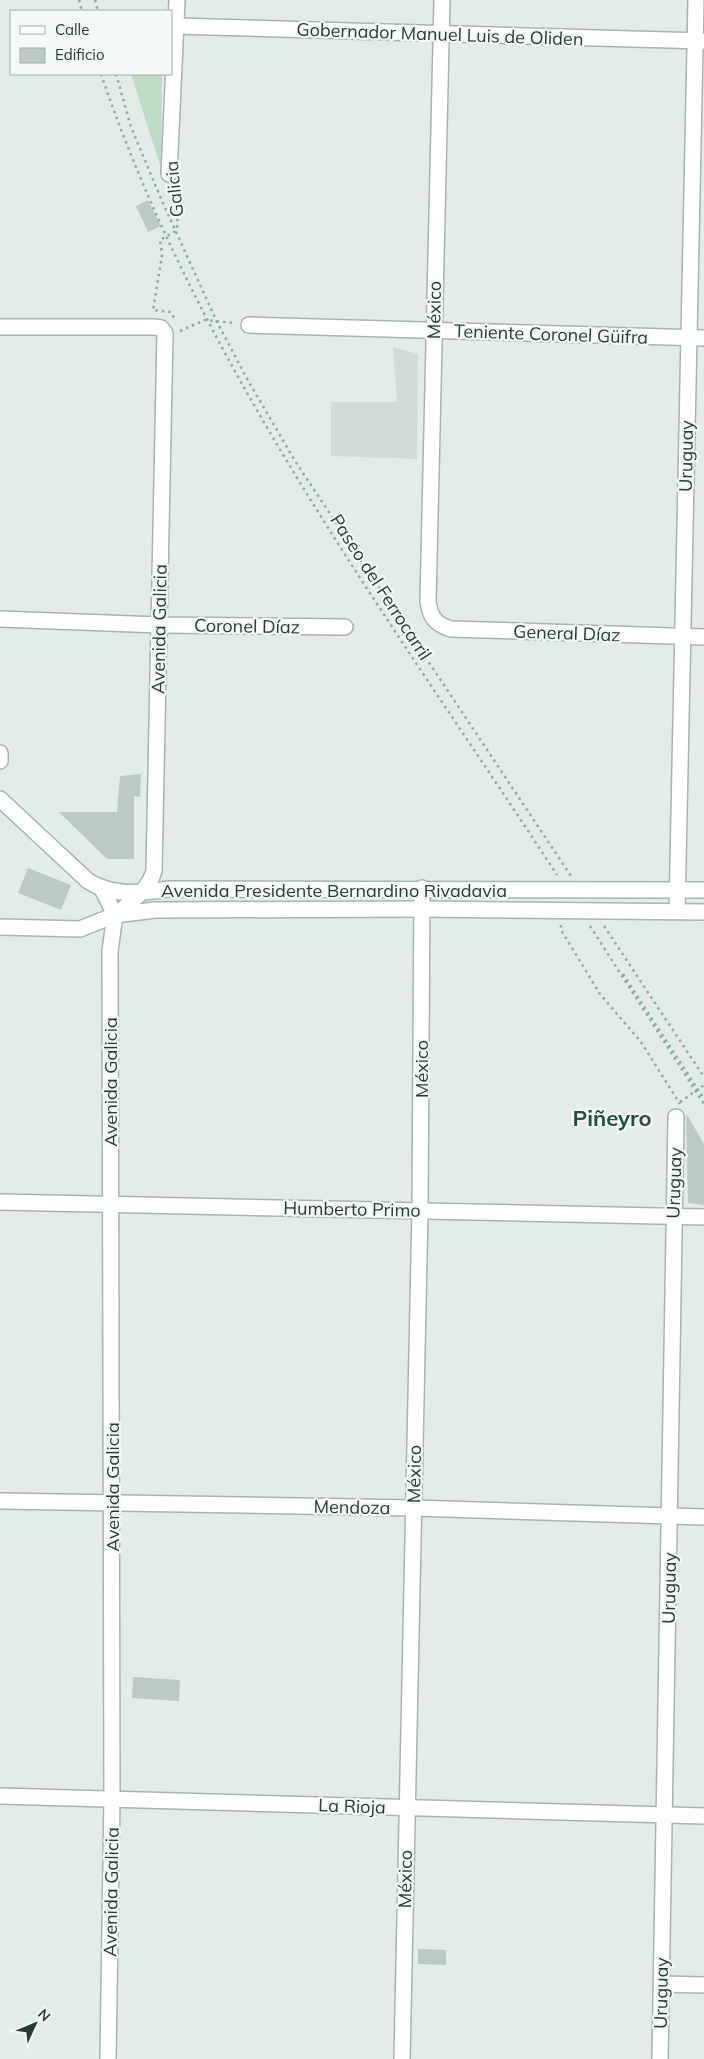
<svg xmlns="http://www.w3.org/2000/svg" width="704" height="2059" viewBox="0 0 704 2059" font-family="Mulish,sans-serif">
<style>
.built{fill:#d1dcd7}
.green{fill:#bddcc4}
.building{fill:#bbcac3}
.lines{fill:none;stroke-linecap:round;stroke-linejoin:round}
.minor-casing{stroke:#a6b4af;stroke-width:18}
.secondary-casing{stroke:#a1b7af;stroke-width:18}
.path{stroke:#84aea0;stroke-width:2.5;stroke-dasharray:2.5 4;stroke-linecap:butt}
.minor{stroke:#fff;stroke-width:15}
.secondary{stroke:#fff;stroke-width:15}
.labels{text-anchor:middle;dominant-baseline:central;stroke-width:4.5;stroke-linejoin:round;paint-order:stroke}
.street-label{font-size:18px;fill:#233d35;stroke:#f3f9f6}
.district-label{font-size:22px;font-weight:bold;fill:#204e41;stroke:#f3f9f6}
</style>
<rect width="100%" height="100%" fill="#e3ece8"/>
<polygon class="built" points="393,347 418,354 417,459 331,456 331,402 397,402"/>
<polygon class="green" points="131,74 162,74 161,168"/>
<g class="building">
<polygon points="148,200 161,226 148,232 136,206"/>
<polygon points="141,774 140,797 134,796 134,859 107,859 59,812 117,812 120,776"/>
<polygon points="28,868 71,885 61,910 18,893"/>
<polygon points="686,1113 704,1144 704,1205 688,1203"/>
<polygon points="133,1677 180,1680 179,1701 132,1698"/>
<polygon points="418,1949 446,1950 446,1965 418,1964"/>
</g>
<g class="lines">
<g class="minor-casing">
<g id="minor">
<path d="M442,0L428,601C430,617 435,624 451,629L704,637"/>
<polyline points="177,26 704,41"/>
<polyline points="169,174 177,0"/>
<polyline points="249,325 704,338"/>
<path d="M0,327H154L161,328L165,333L154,871C148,891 131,902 115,915"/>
<polyline points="0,619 160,625 345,627"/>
<polyline points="0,753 0,761"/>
<polyline points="677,911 696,0"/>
<polyline points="0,1202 704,1217"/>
<polyline points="0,1501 413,1508 704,1517"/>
<polyline points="0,1796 704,1816"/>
<polyline points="662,1984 704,1985"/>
<polyline points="402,2059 420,1210 422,888"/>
<polyline points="660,2059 676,1117"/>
</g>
</g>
<g class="secondary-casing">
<g id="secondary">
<path d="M0,799L88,881C114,897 140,893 169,889L704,890"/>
<polyline points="102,889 115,915 110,951 112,1798 108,2059"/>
<polyline points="0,927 80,929 115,915 155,910 422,909 704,912"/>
</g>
</g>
<g class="path">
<polyline points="79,0 82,11"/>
<polyline points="95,0 98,11"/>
<path d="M101,74C201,369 389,617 557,875"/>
<polyline points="116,74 131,127 162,201 216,320 246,377 295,461 571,876"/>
<polyline points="171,187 178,223 176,231 160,240 162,256 153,310 171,312 174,318"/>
<polyline points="180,331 205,320 234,323"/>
<polyline points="561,925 561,930 600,994 641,1042 680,1104"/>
<polyline points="590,926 704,1104"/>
<polyline points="604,926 704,1077"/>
<polyline points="623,974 704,1099"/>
<polyline points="680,1102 704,1085"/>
</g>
<use href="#minor" class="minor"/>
<use href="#secondary" class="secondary"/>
</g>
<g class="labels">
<g class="street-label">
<text transform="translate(440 34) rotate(2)">Gobernador Manuel Luis de Oliden</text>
<text transform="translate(174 189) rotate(-96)">Galicia</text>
<text transform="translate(434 310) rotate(-89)">México</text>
<text transform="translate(551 334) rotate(2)">Teniente Coronel Güifra</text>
<text transform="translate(686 456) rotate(-89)">Uruguay</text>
<text transform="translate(381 587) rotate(57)">Paseo del Ferrocarril</text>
<text transform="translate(247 626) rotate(1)">Coronel Díaz</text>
<text transform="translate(159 629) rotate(-89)">Avenida Galicia</text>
<text transform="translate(567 633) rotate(2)">General Díaz</text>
<text x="334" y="890">Avenida Presidente Bernardino Rivadavia</text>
<text transform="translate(421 1069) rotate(-90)">México</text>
<text transform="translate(110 1082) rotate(-90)">Avenida Galicia</text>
<text transform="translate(674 1183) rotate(-88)">Uruguay</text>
<text transform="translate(352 1209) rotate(1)">Humberto Primo</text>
<text transform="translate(414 1474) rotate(-89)">México</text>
<text transform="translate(112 1487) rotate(-90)">Avenida Galicia</text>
<text transform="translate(352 1507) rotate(1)">Mendoza</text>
<text transform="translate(669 1588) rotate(-89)">Uruguay</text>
<text transform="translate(352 1806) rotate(2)">La Rioja</text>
<text transform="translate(405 1879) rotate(-89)">México</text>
<text transform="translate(111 1892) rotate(-89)">Avenida Galicia</text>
<text transform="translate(661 1993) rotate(-89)">Uruguay</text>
</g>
<g class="district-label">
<text x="612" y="1118">Piñeyro</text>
</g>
</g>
<rect x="10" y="10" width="162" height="65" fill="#f3f9f6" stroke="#a0aea9"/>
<rect x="20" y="26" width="25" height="8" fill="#ffffff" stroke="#a0aea9"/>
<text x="55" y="35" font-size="15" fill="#233d35">Calle</text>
<rect x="20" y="48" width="25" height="15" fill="#bbcac3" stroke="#a0aea9"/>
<text x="55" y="60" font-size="15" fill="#233d35">Edificio</text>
<g transform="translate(35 2024) rotate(46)" stroke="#f3f9f6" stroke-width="4" paint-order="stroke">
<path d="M0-4L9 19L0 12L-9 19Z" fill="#233d35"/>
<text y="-8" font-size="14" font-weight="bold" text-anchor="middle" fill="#233d35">N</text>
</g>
</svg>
